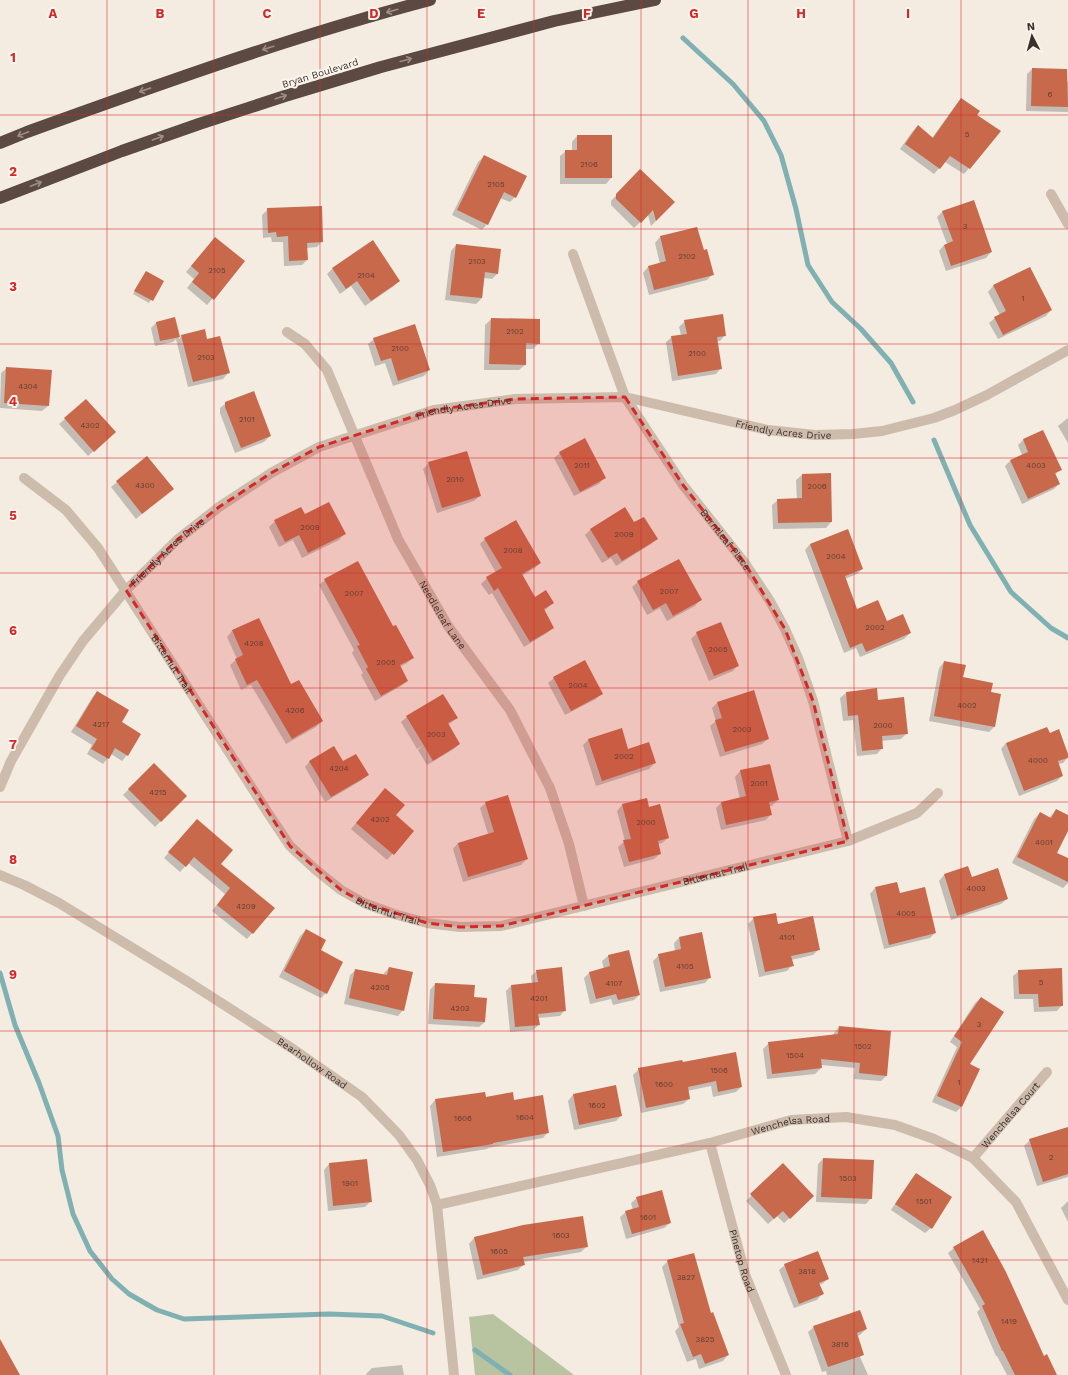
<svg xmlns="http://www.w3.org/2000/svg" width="1068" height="1375" viewBox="0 0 1068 1375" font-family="'Work Sans',sans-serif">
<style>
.green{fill:#b8c4a0}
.shadow{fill:#0003}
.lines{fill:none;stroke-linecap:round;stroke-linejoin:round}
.stream{stroke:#7fb0b2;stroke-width:5}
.building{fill:#c8694b}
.street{stroke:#cdbbac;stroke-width:10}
.highway{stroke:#5c4a42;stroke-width:12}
.oneway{stroke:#9c8e87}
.marked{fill:#d62828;fill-opacity:0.2;stroke:#d62828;stroke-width:3;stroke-dasharray:8 5;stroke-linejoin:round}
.grid{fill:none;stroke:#d62828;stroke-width:1;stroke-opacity:0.55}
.labels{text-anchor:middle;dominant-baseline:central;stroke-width:4;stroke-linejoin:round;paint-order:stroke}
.number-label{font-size:8px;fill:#5e3e33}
.street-label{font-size:10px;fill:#3b302b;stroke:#fbf5ee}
.grid-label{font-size:13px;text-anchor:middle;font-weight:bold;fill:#d62828;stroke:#fbf5ee;stroke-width:4;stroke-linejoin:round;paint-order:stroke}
</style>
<rect width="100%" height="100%" fill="#f4ebe1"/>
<polygon class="green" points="493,1314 574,1375 475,1375 469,1317"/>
<g class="shadow">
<polygon points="1032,69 1068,82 1068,112 1026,111 1027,74"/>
<polygon points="961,99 975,116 1000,131 964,174 945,162 934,174 900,149 912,132 918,126 932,138 956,105"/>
<polygon points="577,136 611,136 611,178 606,184 560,184 560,156 566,151 572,151 572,142"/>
<polygon points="484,156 515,197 510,202 500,198 487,224 482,230 452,215 478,162"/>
<polygon points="640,170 674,202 651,226 648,215 634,228 611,205 611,201"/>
<polygon points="268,209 322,241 317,247 307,248 307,260 302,265 284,266 283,242 272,242 271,237 263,238 262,215"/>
<polygon points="943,211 991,252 986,258 946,271 939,251 944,245 947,244 937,217"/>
<polygon points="660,237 703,252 713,274 707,280 649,295 643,273 648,267 660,264 655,243"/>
<polygon points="373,242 399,281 394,286 365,306 351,286 340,294 327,274 332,269"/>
<polygon points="210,244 244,262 207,305 187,288 194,279 186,272"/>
<polygon points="456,245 498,273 492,279 484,278 482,298 476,304 445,300 451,251"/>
<polygon points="1030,268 1051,310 1046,316 998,339 989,323 995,318 1000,315 988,292 993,286"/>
<polygon points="146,272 163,281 149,303 133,294"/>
<polygon points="174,318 179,339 182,336 207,340 228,373 223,379 188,387 176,339 173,342 155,346 151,328 156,323"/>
<polygon points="491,319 539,343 533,349 525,349 525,365 519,370 484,370 485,325"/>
<polygon points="685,321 725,335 720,341 717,341 721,368 716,374 672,381 666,342 672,337 681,335 679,327"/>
<polygon points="374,339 429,370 424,376 393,386 385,363 375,366 368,344"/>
<polygon points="7,368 48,406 42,411 0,408 1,373"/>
<polygon points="226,403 270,436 264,442 235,453 220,413 220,408"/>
<polygon points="1068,418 1068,443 1058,426"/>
<polygon points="65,419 109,437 88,456 59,424"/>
<polygon points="1042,431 1060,469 1055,475 1059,484 1054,489 1022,504 1005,466 1010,461 1022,455 1018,445 1023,440"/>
<polygon points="560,453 604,478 599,484 574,496 554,458"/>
<polygon points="147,458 172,489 136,519 111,487"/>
<polygon points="429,463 480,496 474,501 437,513 423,469"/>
<polygon points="802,475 831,522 826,528 773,529 772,505 778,500 797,500 796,480"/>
<polygon points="301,508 304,516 344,534 339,540 302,558 293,540 279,547 269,527 275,521"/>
<polygon points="624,508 634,524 656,539 651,544 616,566 611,558 602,563 585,535 590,530"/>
<polygon points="848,530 862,569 857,574 845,579 857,610 886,622 910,633 904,639 860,657 856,648 844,653 805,550 810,544"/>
<polygon points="485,539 540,563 535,568 522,576 535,598 553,603 544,611 553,628 547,633 524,647 492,593 489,595 481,584 487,578 496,573 480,544"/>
<polygon points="325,580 393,628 413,658 407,663 400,667 407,681 401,686 375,701 361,675 363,673 352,653 354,650 319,585"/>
<polygon points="638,582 700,600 695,606 667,621 660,608 647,615 632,587"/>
<polygon points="259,619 291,686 322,721 316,727 286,744 251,685 241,690 230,665 237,659 227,637 232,631"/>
<polygon points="697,633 738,665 733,671 709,681 691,639"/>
<polygon points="944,662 962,678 990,693 1000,695 994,727 989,732 929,721 939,668"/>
<polygon points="554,678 602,693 596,699 565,715 548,683"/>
<polygon points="876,690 877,701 907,733 901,739 881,741 882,748 877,754 857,756 853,720 843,721 840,698 846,693"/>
<polygon points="97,692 121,722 127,755 122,761 111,754 103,764 87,754 92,745 71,732 92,698"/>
<polygon points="717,703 768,739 762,744 720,757 710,726 716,721 712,708"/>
<polygon points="407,717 457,718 448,725 459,744 454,749 427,765 418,750 422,746 417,749 401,722"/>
<polygon points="588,740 627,750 655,763 649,769 596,786 583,745"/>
<polygon points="1006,743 1068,757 1063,763 1058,764 1062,776 1057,781 1019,796 1001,749"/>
<polygon points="310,761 343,763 368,775 362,780 325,802 305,767"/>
<polygon points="154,764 186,796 155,827 123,795"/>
<polygon points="770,765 778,800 772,806 769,806 771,814 766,820 721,830 716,808 721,803 740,799 735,777 740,771"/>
<polygon points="380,795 395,815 413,831 387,860 351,829"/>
<polygon points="646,799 648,808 668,838 662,843 658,844 660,854 654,859 624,867 618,847 625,841 617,811 622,805"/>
<polygon points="486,803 527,859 521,865 463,882 453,849 458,843 488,834 480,808"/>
<polygon points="1056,810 1068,816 1068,829 1056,853 1068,859 1068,883 1063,888 1012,863 1034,819 1040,813 1049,818"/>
<polygon points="192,826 219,864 274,908 247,939 212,911 225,894 188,863 180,872 164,858"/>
<polygon points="968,868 971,878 1007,899 1001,904 951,920 939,881 944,875"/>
<polygon points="875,888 899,894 935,933 930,938 884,949 870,894"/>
<polygon points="754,918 777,925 818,950 813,955 791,960 792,965 787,971 759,977 748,924"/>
<polygon points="306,930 319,951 326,993 321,998 279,977 300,936"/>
<polygon points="679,938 710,977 705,983 660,992 653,961 659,955 675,952 674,943"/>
<polygon points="628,951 639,995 634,1000 613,1005 611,999 590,1004 584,978 589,973 604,969 602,961 608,956"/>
<polygon points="389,968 403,1010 398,1016 344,1004 350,975 356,970 383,976 384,973"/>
<polygon points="537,971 565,1010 560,1016 538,1018 539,1025 533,1030 510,1032 506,991 511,986 532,984 531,976"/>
<polygon points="1019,971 1062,1005 1057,1011 1034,1012 1033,999 1014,999 1013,976"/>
<polygon points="435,984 473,998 485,1022 479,1027 428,1024 430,990"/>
<polygon points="981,998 968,1065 979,1069 961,1107 956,1112 932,1102 957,1047 950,1042 975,1003"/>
<polygon points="839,1027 886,1076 881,1081 854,1079 855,1068 821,1065 821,1068 815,1074 767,1079 763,1049 769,1043 833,1035 834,1033"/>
<polygon points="682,1064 741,1087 736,1092 713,1097 711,1086 687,1091 689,1099 683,1104 641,1113 633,1075 639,1069"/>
<polygon points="615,1086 621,1116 616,1121 574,1130 568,1101 573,1095"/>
<polygon points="485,1093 485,1098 513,1102 548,1132 543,1138 488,1148 487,1149 437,1157 430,1106 435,1100"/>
<polygon points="1068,1128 1068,1177 1037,1186 1024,1146 1030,1140"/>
<polygon points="823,1159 871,1198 866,1204 816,1202 818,1164"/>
<polygon points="329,1164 370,1202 365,1207 328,1211 324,1170"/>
<polygon points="783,1164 813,1196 784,1223 777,1216 768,1224 746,1201"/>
<polygon points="916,1174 931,1228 925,1233 891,1210 911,1180"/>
<polygon points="637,1198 670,1223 664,1228 626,1239 620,1217 626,1212 633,1210 631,1203"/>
<polygon points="1067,1202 1068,1202 1068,1222 1061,1208"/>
<polygon points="523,1226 587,1246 581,1252 523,1262 524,1264 518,1270 477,1280 469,1244 474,1238"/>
<polygon points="954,1248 1043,1357 1056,1375 1007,1375 997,1356 996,1356 977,1312 980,1309 948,1253"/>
<polygon points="668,1261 710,1314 728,1355 723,1361 699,1369 696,1359 687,1362 675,1331 679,1327 662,1267"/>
<polygon points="785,1265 828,1279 822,1284 819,1285 822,1294 817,1300 794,1308 779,1270"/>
<polygon points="814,1327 866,1329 860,1335 857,1336 863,1354 860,1357 868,1375 827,1375 826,1371 822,1372 808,1332"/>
<polygon points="402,1365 404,1375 367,1375 366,1374 372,1368"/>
</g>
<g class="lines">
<g class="stream">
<polyline points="683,38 733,84 764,121 781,155 796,209 808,265 832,302 861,329 891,363 913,402"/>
<polyline points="934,440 970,525 1011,592 1051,628 1068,638"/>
<polyline points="0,973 15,1025 39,1083 58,1136 62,1170 73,1214 90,1251 112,1279 129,1294 157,1310 184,1319 329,1314 382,1316 433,1333"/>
<polyline points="475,1350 510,1375"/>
</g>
</g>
<g class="building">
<polygon points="1032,68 1067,69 1068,107 1031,106"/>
<polygon points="961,98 980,111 977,115 1001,131 970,169 950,156 940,169 905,144 918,125 933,138"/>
<polygon points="577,135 612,135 612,178 565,178 565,150 577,150"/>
<polygon points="484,155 527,176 516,198 504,192 488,225 457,210"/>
<polygon points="640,169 675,202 656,221 653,210 641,223 616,199 616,194"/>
<polygon points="974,200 992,252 951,266 944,245 953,241 942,211"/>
<polygon points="322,206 323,242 307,243 308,260 289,261 288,236 277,237 276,232 268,233 267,208"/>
<polygon points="697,227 704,250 707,249 714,275 654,290 648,266 666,261 660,236"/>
<polygon points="215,237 245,261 214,300 192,282 199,273 191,266"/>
<polygon points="373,240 400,281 371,301 357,281 346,289 332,268"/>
<polygon points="456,244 501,249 498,274 485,272 482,298 450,295"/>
<polygon points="1030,267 1052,310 1003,335 994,317 1006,311 993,285"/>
<polygon points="146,271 164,281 153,301 134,291"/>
<polygon points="723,314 726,336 717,337 722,369 678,376 671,336 687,334 684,320"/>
<polygon points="175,317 180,337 160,341 156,322"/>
<polygon points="491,318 540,319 540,344 526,343 526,365 489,364"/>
<polygon points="415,324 430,370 398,381 391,358 381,361 373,338"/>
<polygon points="205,329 207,339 220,336 230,373 193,382 181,335"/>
<polygon points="6,367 52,370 49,406 4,403"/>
<polygon points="254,391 271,436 241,448 225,407 225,402"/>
<polygon points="86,399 116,432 94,452 64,418"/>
<polygon points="1043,430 1062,470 1055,473 1060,484 1028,499 1010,460 1028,452 1023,439"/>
<polygon points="585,438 606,478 580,492 559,452"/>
<polygon points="467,451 481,496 442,508 428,462"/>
<polygon points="147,456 174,489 142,514 116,481"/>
<polygon points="831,473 832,522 778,523 777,499 802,498 802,474"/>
<polygon points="329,502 346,534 308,553 299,535 285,542 274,520 301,507 305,514"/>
<polygon points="625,507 634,522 644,517 658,539 622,561 617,553 608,558 590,529"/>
<polygon points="516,520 541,563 522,574 535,597 546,590 554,603 544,609 554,628 530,642 498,588 494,591 486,577 502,568 484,538"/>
<polygon points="848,529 863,569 845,576 857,609 878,600 887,621 903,614 911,633 866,652 862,643 850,648 810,544"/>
<polygon points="679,559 702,600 673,616 666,603 653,610 637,581"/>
<polygon points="358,561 393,626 396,625 414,658 400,665 408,681 381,696 366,669 368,667 357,646 360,645 324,579"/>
<polygon points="259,618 291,684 299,680 323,721 292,739 257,680 247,685 235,659 243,655 232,630"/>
<polygon points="721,622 739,666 714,676 696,632"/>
<polygon points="585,660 603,694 571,711 553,677"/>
<polygon points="944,661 966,665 963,677 993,683 991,692 1001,694 995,727 934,716"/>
<polygon points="877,688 878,700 904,697 908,734 882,736 883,749 862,751 858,715 848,716 846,692"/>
<polygon points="754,690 769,739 725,752 715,720 722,718 717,702"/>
<polygon points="97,691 129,710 122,722 141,734 128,756 115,748 109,759 91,749 97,739 76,726"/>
<polygon points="443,694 458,718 448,723 460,744 433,761 423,744 424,743 423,744 406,716"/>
<polygon points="1047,727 1050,733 1059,729 1068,754 1068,758 1058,761 1063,776 1024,791 1006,743"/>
<polygon points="622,728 628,749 649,742 656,763 602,781 588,739"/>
<polygon points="334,746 343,761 356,754 369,775 331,797 309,761"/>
<polygon points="154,763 187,796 161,822 128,789"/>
<polygon points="770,764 779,800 769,802 772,815 726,825 721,802 746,796 740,770"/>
<polygon points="385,788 405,805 396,815 414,831 394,855 356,823"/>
<polygon points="508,795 528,859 468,877 458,843 494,832 485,802"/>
<polygon points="647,798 649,807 660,804 669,838 658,841 661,854 629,862 623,840 631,839 622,804"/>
<polygon points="1056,809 1068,815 1068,831 1057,853 1068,858 1068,882 1017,857 1040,812 1051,818"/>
<polygon points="197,819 233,850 221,864 275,908 253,934 217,905 230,888 194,857 186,867 168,852"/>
<polygon points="968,866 972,877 998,868 1008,899 957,916 944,874"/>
<polygon points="897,882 900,893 925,887 936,933 889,945 875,887"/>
<polygon points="776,913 778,924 813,916 820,950 791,956 794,966 765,972 753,917"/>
<polygon points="306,929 326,940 321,950 343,962 327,994 284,971"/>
<polygon points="702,932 711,978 665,987 658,954 681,949 679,937"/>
<polygon points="629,950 640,995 618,1000 616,994 596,999 589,972 610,966 608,955"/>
<polygon points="389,967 413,972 404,1011 349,998 355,969 387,975"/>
<polygon points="562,967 566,1011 538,1014 540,1025 515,1027 511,985 538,982 536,970"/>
<polygon points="1062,968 1063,1006 1039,1007 1038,994 1019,994 1018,970"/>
<polygon points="435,983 475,985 474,997 487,998 485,1022 433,1019"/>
<polygon points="981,997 1004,1012 970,1064 980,1069 962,1107 937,1096 962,1042 954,1036"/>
<polygon points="839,1026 891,1031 887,1076 859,1073 860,1063 821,1059 822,1068 772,1074 768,1042 838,1034"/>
<polygon points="736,1052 742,1087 718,1092 716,1081 688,1087 690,1099 646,1108 638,1068 682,1060 683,1062"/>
<polygon points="616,1085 622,1116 579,1125 573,1094"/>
<polygon points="485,1092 486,1097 513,1092 514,1100 543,1095 549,1133 493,1143 493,1144 443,1152 435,1099"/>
<polygon points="1068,1127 1068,1174 1043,1182 1029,1139"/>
<polygon points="823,1158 874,1160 872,1199 821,1197"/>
<polygon points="367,1159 372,1202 333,1206 329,1163"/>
<polygon points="783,1163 814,1196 790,1219 783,1211 774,1219 750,1194"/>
<polygon points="916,1173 952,1197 932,1229 895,1204"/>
<polygon points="662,1190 671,1223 632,1234 625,1211 639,1207 636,1197"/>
<polygon points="583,1216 588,1247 523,1257 525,1265 483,1275 474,1237 523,1225"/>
<polygon points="983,1230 1006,1272 1044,1356 1047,1354 1057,1375 1015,1375 1003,1351 1002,1351 982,1306 985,1304 953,1247"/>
<polygon points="818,1251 829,1279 819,1283 824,1294 799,1304 784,1264"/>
<polygon points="694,1253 711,1313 713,1312 729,1355 705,1364 701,1354 693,1357 680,1324 684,1323 667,1260"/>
<polygon points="860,1310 867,1329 857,1333 864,1355 828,1367 813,1326"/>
<polygon points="0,1339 20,1375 0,1375"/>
</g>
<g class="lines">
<g class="street">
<polyline points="1051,194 1068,224"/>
<path id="s1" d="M573,254L625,397L683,485L744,562L770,601L785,629L798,658L813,701L848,841"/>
<path id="s2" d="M287,332L305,344L327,370L398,539L448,626L510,710L550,788L569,844L584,906"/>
<path id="s3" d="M24,478L66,510L98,548L268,813L290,846L316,870L341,890L364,903L394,914L427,923L460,927L501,926L848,841L917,813L938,793"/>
<path id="s4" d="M0,787L11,761L60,675L83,641L126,590L177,540L219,507L271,473L319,447L434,410L515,399L625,397L768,430L815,435L853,434L882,431L934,418L955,410L987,395L1068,350"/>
<path id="s5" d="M0,875L24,885L59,903L190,983L293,1049L362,1097L399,1135L417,1160L430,1185L437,1205L454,1375"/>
<path id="s6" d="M710,1143L746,1277L786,1375"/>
<path id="s7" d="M973,1158L1047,1072"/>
<path id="s8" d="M437,1205L710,1143L791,1120L846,1117L895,1125L934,1139L973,1158L1016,1202L1068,1300"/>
</g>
<g class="highway">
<path d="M0,143L27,132C160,84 293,36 430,0"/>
<polyline points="0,198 122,151 199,124 285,96 381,67 554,21 655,0"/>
</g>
</g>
<defs><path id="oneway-shaft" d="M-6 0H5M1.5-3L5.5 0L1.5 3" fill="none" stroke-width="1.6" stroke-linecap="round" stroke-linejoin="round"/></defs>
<g class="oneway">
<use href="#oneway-shaft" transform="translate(392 11) rotate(164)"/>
<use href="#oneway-shaft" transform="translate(268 48) rotate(162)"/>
<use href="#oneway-shaft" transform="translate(406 60) rotate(-15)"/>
<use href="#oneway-shaft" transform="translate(145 90) rotate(161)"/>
<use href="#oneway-shaft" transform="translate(281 97) rotate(-18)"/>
<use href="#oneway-shaft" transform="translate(23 134) rotate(158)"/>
<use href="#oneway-shaft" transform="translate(158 138) rotate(-20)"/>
<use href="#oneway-shaft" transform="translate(36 184) rotate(-21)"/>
</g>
<path class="marked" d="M625,397L683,485L744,562L785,629L813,701L848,841L501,926L460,927L427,923L364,903L341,890L290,846L126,590L177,540L219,507L271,473L319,447L434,410L515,399Z"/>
<path class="grid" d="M107,0V1375M214,0V1375M320,0V1375M427,0V1375M534,0V1375M641,0V1375M748,0V1375M854,0V1375M961,0V1375M0,115H1068M0,229H1068M0,344H1068M0,458H1068M0,573H1068M0,688H1068M0,802H1068M0,917H1068M0,1031H1068M0,1146H1068M0,1260H1068"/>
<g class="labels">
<g class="number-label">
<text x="1050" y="94">6</text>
<text x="967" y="134">5</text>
<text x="589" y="164">2106</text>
<text x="496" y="184">2105</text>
<text x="965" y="226">3</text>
<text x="687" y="256">2102</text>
<text x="477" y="261">2103</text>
<text x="217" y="270">2105</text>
<text x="366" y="275">2104</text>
<text x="1023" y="298">1</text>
<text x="515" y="331">2102</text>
<text x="400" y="348">2100</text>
<text x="697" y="353">2100</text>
<text x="206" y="357">2103</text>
<text x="28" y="386">4304</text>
<text x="247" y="419">2101</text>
<text x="90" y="425">4302</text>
<text x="582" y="465">2011</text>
<text x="1036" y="465">4003</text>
<text x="455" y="479">2010</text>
<text x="145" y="485">4300</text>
<text x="817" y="486">2006</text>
<text x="310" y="527">2009</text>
<text x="624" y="534">2009</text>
<text x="513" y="550">2008</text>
<text x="836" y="556">2004</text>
<text x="669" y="591">2007</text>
<text x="354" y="593">2007</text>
<text x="875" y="627">2002</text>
<text x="254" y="643">4208</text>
<text x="718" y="649">2005</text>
<text x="386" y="662">2005</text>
<text x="578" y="685">2004</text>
<text x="967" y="705">4002</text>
<text x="295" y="710">4206</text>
<text x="101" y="724">4217</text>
<text x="883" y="725">2000</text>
<text x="742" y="729">2003</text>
<text x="436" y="734">2003</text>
<text x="624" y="756">2002</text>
<text x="1038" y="760">4000</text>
<text x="339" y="768">4204</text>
<text x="759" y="783">2001</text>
<text x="158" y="792">4215</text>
<text x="380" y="819">4202</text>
<text x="646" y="822">2000</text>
<text x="1044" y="842">4001</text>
<text x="976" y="888">4003</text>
<text x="246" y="906">4209</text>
<text x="906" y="913">4005</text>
<text x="787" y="937">4101</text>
<text x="685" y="966">4105</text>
<text x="1041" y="982">5</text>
<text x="614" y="983">4107</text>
<text x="380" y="987">4205</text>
<text x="539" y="998">4201</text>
<text x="460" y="1008">4203</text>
<text x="979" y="1024">3</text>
<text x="863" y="1046">1502</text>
<text x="795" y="1055">1504</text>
<text x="719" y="1070">1506</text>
<text x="959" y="1082">1</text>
<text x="664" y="1084">1600</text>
<text x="597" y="1105">1602</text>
<text x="525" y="1117">1604</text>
<text x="463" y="1118">1606</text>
<text x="1051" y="1157">2</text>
<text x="848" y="1178">1503</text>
<text x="350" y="1183">1901</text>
<text x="924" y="1201">1501</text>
<text x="648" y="1217">1601</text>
<text x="561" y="1235">1603</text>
<text x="499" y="1251">1605</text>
<text x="980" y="1260">1421</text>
<text x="807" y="1271">3818</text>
<text x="686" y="1277">3827</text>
<text x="1009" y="1321">1419</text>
<text x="705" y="1339">3825</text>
<text x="840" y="1344">3816</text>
</g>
<g class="street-label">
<text transform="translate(320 73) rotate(-17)">Bryan Boulevard</text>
<text stroke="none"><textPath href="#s4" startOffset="627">Friendly Acres Drive</textPath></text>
<text stroke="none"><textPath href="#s4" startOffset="951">Friendly Acres Drive</textPath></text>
<text stroke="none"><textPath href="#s1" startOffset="327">Burntleaf Place</textPath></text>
<text stroke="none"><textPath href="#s4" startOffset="291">Friendly Acres Drive</textPath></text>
<text stroke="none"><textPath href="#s2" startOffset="327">Needleleaf Lane</textPath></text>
<text stroke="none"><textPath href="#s3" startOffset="240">Bitternut Trail</textPath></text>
<text stroke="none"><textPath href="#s3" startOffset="912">Bitternut Trail</textPath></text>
<text stroke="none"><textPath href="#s3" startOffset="576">Bitternut Trail</textPath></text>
<text stroke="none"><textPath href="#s5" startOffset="365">Bearhollow Road</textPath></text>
<text stroke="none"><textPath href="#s7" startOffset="57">Wenchelsa Court</textPath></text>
<text stroke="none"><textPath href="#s8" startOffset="363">Wenchelsa Road</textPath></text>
<text stroke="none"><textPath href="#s6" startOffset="122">Pinetop Road</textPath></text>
</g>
</g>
<g class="grid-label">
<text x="53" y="18">A</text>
<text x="160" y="18">B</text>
<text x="267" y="18">C</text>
<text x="374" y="18">D</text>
<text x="481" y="18">E</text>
<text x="587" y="18">F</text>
<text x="694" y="18">G</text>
<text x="801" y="18">H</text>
<text x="908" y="18">I</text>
<text x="13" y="62">1</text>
<text x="13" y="176">2</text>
<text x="13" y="291">3</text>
<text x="13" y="406">4</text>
<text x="13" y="520">5</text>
<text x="13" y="635">6</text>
<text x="13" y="749">7</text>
<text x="13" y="864">8</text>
<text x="13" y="979">9</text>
</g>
<g transform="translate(1032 36) rotate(354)" stroke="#fbf5ee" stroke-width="3" paint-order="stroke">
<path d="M0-3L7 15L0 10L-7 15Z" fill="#3b302b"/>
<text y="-6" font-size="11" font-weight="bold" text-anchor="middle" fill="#3b302b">N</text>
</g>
</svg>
